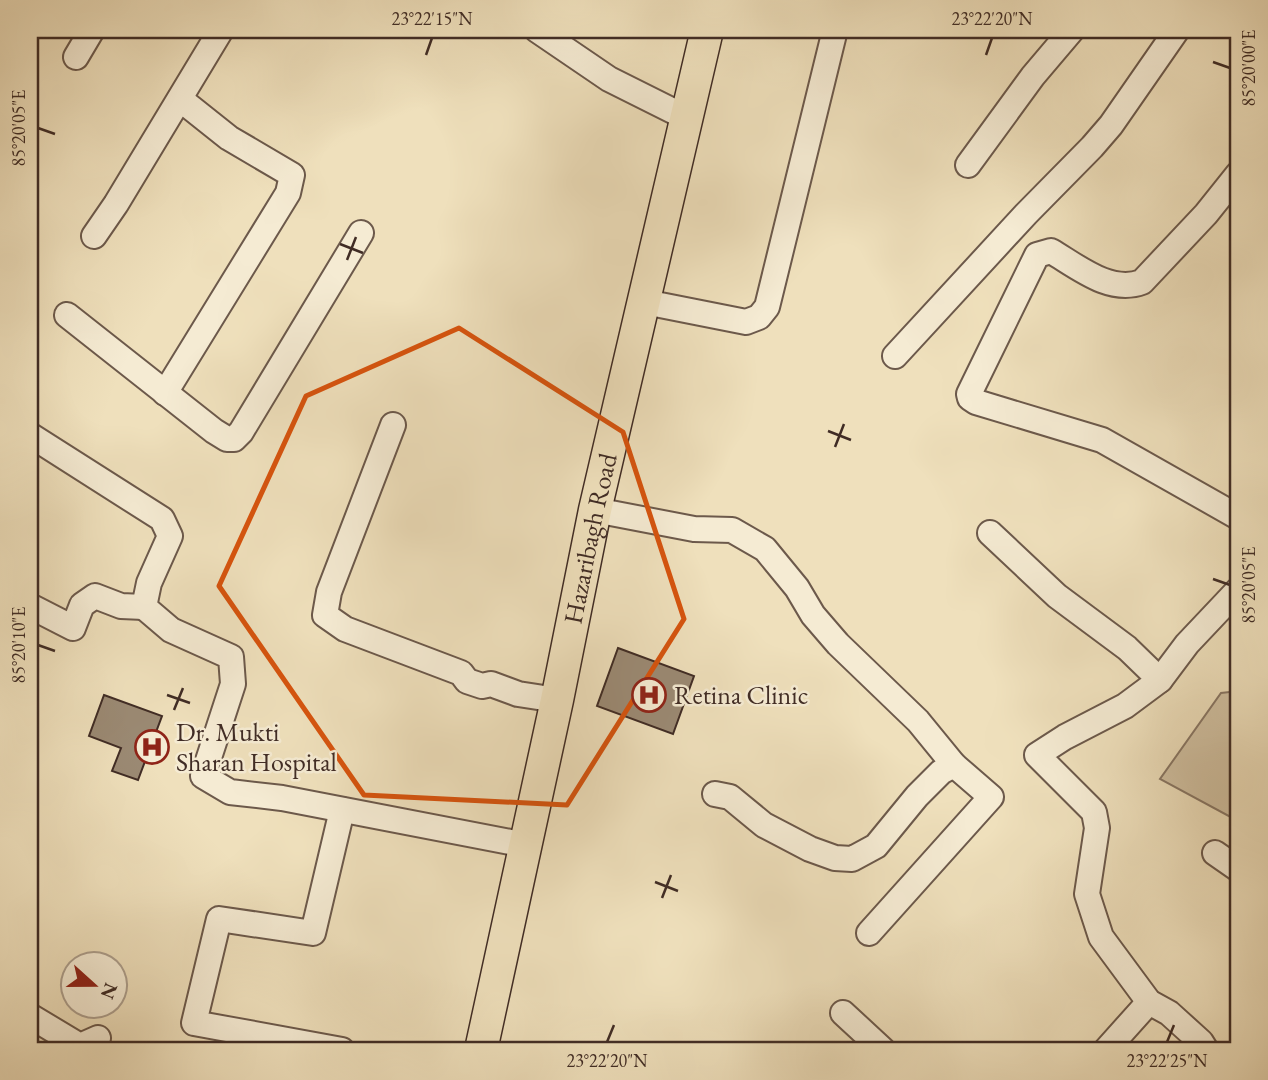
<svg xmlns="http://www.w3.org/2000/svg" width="1268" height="1080" viewBox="0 0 1268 1080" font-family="'EB Garamond',serif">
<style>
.green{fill:#d1c1a2;stroke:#887664;stroke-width:2}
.building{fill:#9b8a74;stroke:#402c25;stroke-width:2}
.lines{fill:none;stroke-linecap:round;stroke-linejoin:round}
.minor-casing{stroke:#6c594b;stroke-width:28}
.major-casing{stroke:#402c25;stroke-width:35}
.minor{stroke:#f5ebd3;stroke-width:24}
.major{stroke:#efe0bc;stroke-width:32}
.marked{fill:none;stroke:#d7540e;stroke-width:5;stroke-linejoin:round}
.ticks{fill:none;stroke:#402c25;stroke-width:2.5}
.labels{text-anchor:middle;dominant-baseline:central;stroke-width:5;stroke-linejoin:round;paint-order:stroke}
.street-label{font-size:26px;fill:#402c25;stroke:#f5ebd3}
.poi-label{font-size:26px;fill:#402c25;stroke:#f5ebd3;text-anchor:start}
.neatline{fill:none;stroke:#402c25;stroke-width:2.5}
.ticks-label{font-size:18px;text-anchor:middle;fill:#402c25}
</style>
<rect width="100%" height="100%" fill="#efe0bc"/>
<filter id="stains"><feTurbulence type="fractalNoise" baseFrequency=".00286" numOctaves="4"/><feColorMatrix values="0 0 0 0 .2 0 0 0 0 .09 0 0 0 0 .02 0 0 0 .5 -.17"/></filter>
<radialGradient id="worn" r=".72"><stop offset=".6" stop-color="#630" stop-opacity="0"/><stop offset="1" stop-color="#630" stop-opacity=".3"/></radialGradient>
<polygon class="green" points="1238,691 1238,821 1160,779 1221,693"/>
<g class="building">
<polygon points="618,648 694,676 673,734 597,706"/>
<polygon points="104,695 162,716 138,780 112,771 121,748 89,736"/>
</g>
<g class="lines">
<g class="minor-casing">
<g id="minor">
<polyline points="537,30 609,79 685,117"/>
<polyline points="76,57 92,30"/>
<polyline points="968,165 1033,76 1072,30"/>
<path d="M1238,174L1206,214L1142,282C1110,294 1078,267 1051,251L1037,255L969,394L970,398L976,402L1102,440L1238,517"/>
<polyline points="94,236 116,204 221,30"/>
<polyline points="645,302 746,322 759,317 767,307 835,30"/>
<polyline points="67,315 214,431 227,439 234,439 241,432 361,233"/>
<polyline points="895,356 1026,214 1092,147 1111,125 1177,30"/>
<polyline points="165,393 288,193 292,175 229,138 180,99"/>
<polyline points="393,425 329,592 325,615 345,629 461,673 467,681 482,686 491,684 518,694 557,700"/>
<polyline points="30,435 162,519 170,536 149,583 144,607 171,630 231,657 233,684 203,776 230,792 282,798 526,845"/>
<polyline points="595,510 694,529 732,530 765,549 797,588 813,615 838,644 918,721 954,765 991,797 869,933"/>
<polyline points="990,533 1057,596 1127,648 1160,680"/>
<polyline points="30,606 73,628 82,605 95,596 121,606 144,607"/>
<polyline points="715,794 730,797 764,825 810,849 835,858 852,859 876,846 917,796 941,772 954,765"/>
<polyline points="342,810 313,933 219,919 194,1023 342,1050"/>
<polyline points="1215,853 1238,869"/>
<polyline points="843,1013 883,1050"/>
<polyline points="30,1016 80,1046 98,1038"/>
<polyline points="1106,1050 1149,1002"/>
<polyline points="1206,1050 1201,1042 1169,1013 1149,1002 1101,937 1087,894 1097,828 1094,812 1037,755 1065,737 1125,706 1160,680 1187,644 1238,590"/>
</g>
</g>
<g class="major-casing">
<g id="major">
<path id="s1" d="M481,1050L557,700L595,510L707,30"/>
</g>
</g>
<use href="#minor" class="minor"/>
<use href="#major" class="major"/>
</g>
<path class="marked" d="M459,328L623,432L684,619L567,805L364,795L219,586L306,396Z"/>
<path class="ticks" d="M426,55L432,38M986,55L992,38M1213,62L1230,68M38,128L55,134M340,244L363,253M347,260L356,237M828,431L851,440M835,447L844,424M1213,579L1230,585M38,645L55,651M167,695L190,703M174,710L183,688M655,882L678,891M662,898L671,875M607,1042L614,1025M1167,1042L1174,1025"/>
<defs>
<g id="hospital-ring" transform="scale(1.75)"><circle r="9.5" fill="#f5ebd3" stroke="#8f2418" stroke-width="1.5"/><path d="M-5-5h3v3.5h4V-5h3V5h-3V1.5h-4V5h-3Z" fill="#8f2418"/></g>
</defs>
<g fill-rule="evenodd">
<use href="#hospital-ring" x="649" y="695"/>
<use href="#hospital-ring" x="152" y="747"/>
</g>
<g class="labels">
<g class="street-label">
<text stroke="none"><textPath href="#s1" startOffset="523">Hazaribagh Road</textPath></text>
</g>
<g class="poi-label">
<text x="674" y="695">Retina Clinic</text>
<text x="176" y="732">Dr. Mukti<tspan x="176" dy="30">Sharan Hospital</tspan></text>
</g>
</g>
<rect width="1268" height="1080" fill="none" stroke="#efe0bc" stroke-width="77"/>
<g transform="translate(94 985) rotate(111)"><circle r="33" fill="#f5ebd3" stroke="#ad9f8d" stroke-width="2"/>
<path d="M0-5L12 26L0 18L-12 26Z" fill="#8f2418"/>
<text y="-10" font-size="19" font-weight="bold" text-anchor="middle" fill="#402c25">N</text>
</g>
<rect x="38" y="38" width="1192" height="1004" class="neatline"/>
<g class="ticks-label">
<text x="432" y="25">23°22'15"N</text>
<text x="992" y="25">23°22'20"N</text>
<text transform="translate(1249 68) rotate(-90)" y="6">85°20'00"E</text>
<text transform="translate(19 128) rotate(-90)" y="6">85°20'05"E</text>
<text transform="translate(1249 585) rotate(-90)" y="6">85°20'05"E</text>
<text transform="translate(19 645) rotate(-90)" y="6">85°20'10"E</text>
<text x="607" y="1067">23°22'20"N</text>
<text x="1167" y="1067">23°22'25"N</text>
</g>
<rect width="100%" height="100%" filter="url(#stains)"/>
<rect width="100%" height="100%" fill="url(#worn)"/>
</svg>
